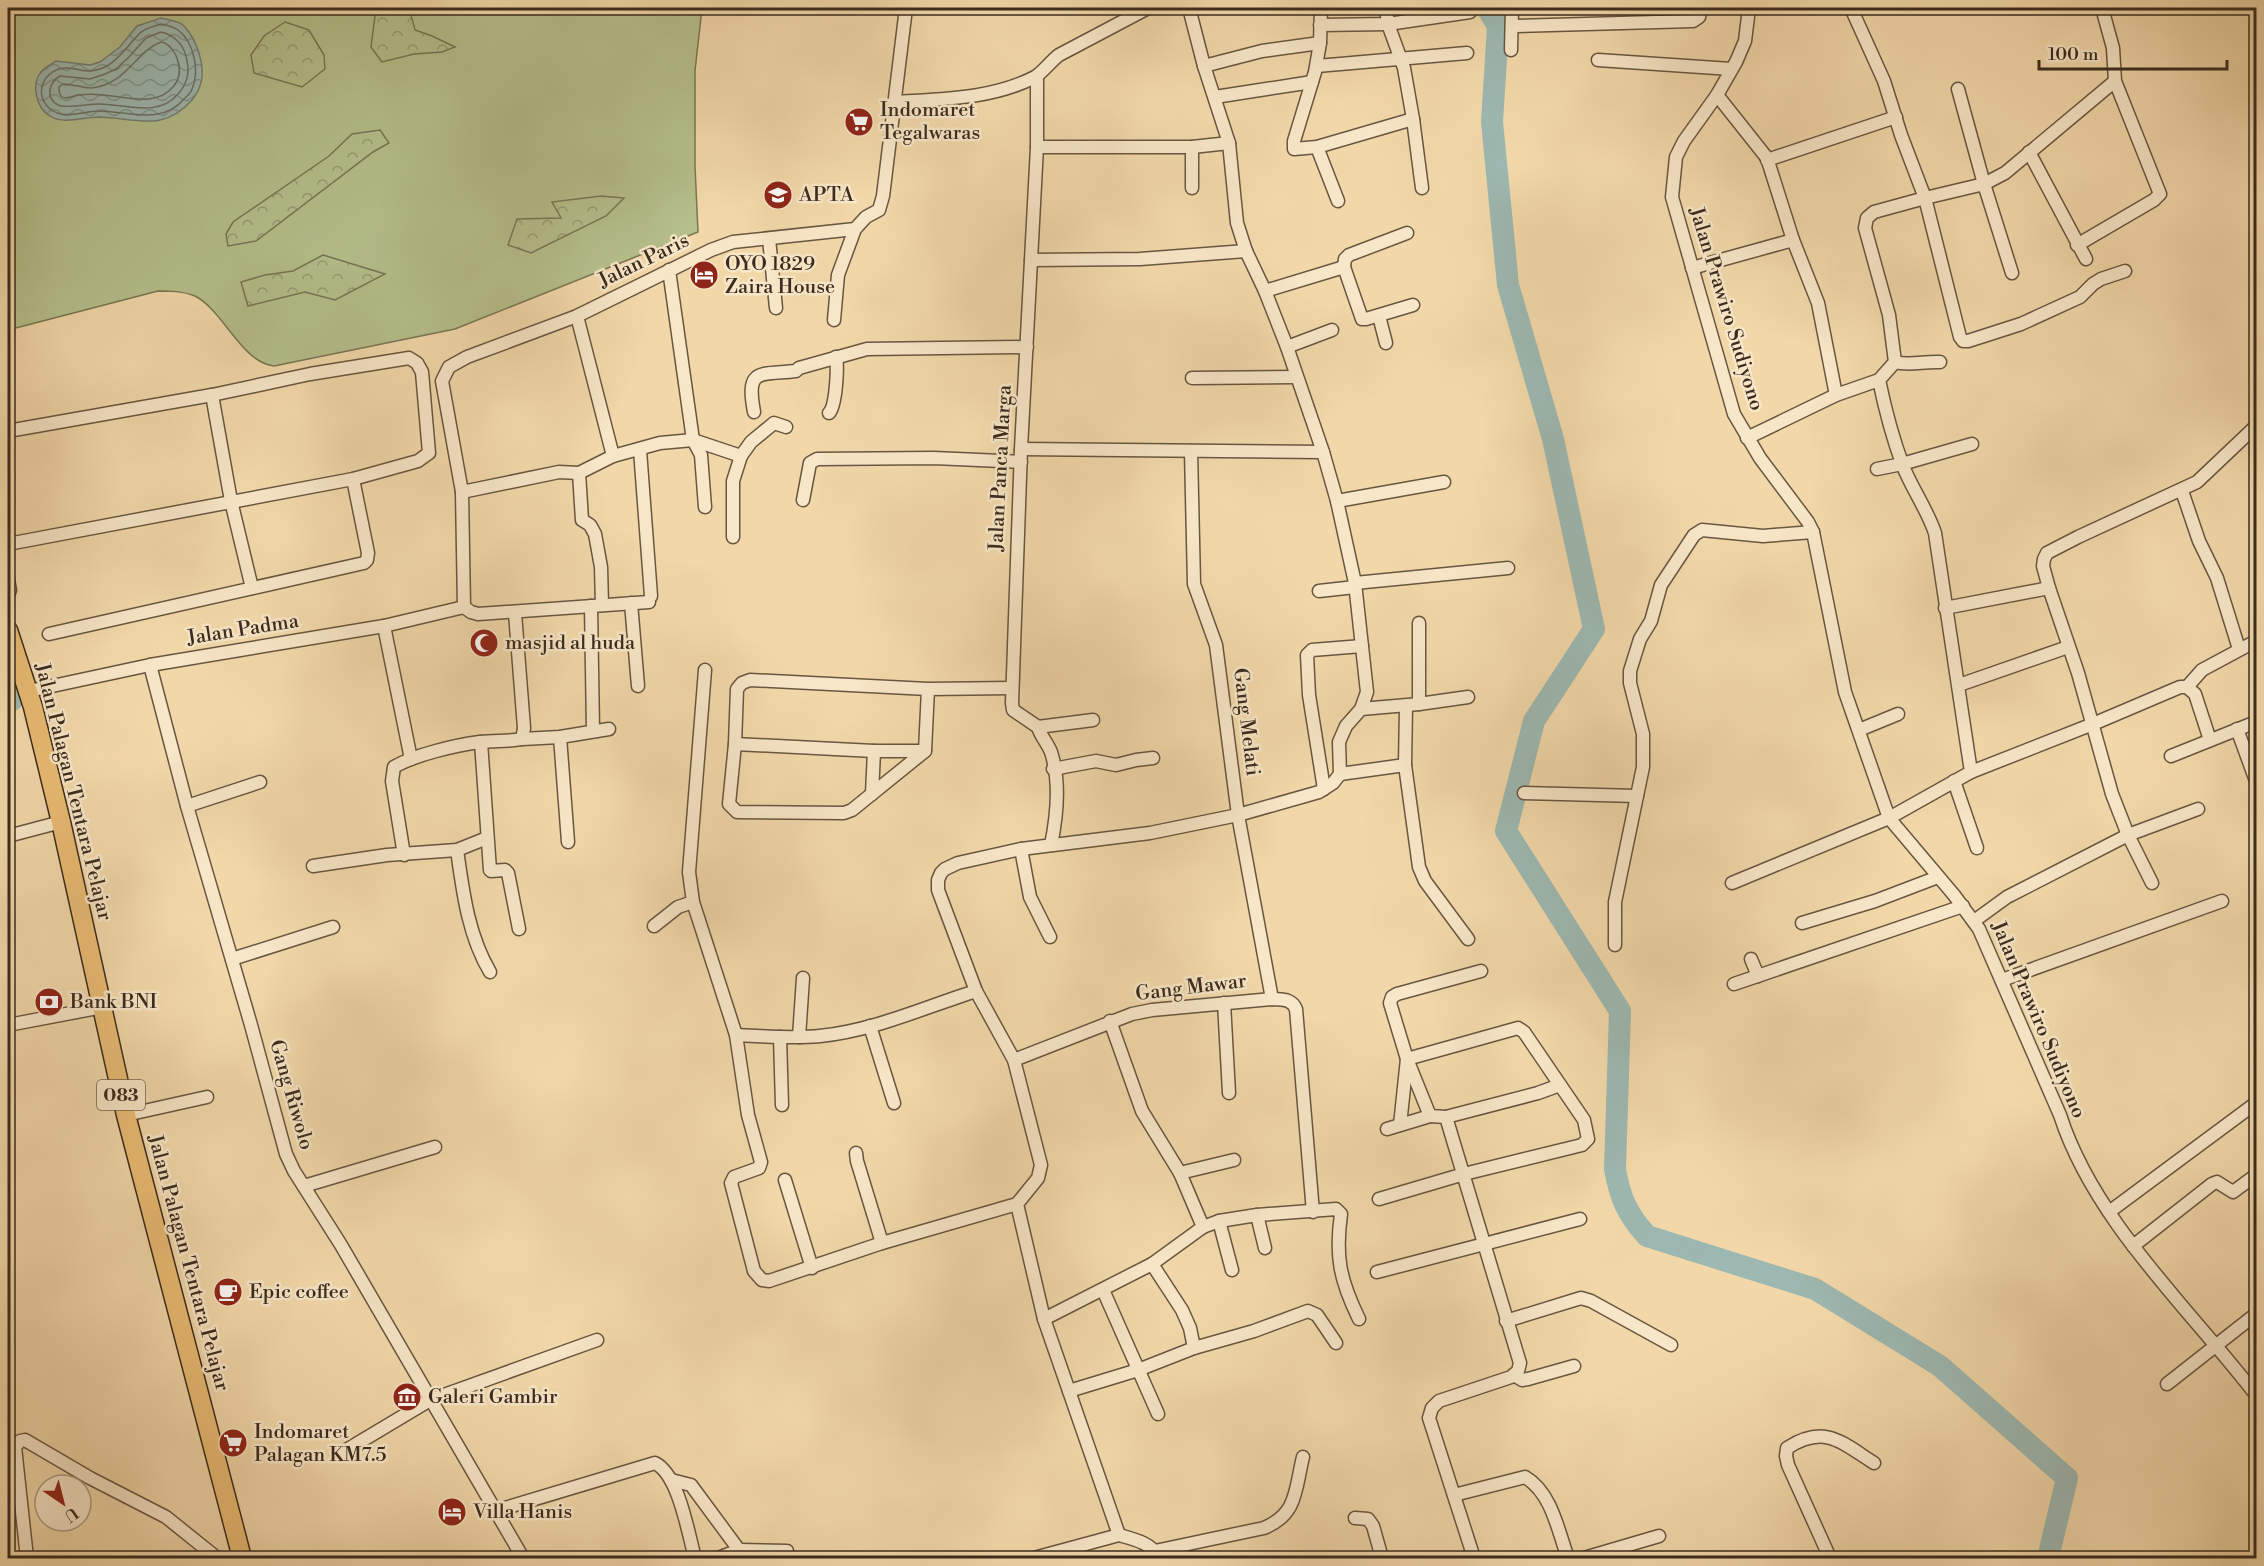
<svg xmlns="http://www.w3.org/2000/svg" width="2264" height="1566" viewBox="0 0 2264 1566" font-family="'Libre Bodoni',serif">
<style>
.grass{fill:#b5c08c;stroke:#787655;stroke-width:1.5}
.forest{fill:url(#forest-crowns);stroke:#787655;stroke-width:1.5}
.water{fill:url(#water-waves);stroke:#758076;stroke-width:1.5}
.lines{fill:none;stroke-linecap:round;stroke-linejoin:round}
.shore{stroke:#6c7268;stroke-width:1.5}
.river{stroke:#9db8b1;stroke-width:22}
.minor-casing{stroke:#685641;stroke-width:15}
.primary-casing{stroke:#3a2b1e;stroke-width:21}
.minor{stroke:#f7e6c7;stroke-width:12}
.primary{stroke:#e9bc74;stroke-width:18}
.labels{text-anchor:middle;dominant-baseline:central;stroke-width:5;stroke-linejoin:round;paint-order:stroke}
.shield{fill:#f7e6c7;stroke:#736351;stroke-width:1.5}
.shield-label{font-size:18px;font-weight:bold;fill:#3a2b1e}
.poi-label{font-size:20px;fill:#3a2b1e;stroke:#f7e6c7;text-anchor:start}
.street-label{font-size:20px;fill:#3a2b1e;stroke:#f7e6c7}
</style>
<defs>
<pattern id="forest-crowns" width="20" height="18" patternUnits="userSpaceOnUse" patternTransform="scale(1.5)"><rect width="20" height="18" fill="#b5c08c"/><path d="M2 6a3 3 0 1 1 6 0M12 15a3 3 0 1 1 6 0" fill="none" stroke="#949c72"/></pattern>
<pattern id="water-waves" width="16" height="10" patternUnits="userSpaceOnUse" patternTransform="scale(1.5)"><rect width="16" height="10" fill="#9db8b1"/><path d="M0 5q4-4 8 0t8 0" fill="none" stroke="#81968f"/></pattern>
</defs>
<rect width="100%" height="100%" fill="#f2d8a9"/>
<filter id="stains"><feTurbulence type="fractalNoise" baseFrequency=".00333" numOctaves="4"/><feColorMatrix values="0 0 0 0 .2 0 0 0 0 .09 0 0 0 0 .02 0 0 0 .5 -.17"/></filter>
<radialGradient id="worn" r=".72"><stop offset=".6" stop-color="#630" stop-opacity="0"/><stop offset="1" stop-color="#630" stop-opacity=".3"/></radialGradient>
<path class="grass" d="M8,8H702L695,71V166L698,232L455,329L274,366C241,362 224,311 195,296C183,291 170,291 158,291L8,330Z"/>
<g class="forest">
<polygon points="376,8 409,8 415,30 432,36 455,47 442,52 414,54 382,62 371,47"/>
<polygon points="285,22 309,30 324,55 325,69 302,87 254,73 251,55 264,36"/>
<polygon points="380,130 389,143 373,152 256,241 228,246 226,234 233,222 329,156 352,134"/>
<polygon points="601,196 624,198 606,216 531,253 508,245 517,219 561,218 552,202"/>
<polygon points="323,255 385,274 335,300 305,292 248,306 241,282 265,275 293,271"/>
</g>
<path class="water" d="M161,18C168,20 178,21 183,25C192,34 199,49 201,61C204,75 201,89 192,100C163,133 136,118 99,117C84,117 63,125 50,116C36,108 31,84 41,72C44,68 52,64 56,61L90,65L100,62L120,47L137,26Z"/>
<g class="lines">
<g class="shore">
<path d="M161,24C166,25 174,27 178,30C194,42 200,71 192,89C191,93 187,96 184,99C161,126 128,111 98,111C85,111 65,119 53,111C31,97 43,67 68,68C76,68 83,72 91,71C114,69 126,47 140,33C145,28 155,26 161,24Z"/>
<path d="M161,32C175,35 185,46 187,61C190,74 187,84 178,94C158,118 126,104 99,104C89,104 66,109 58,105C45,98 49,82 60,76L90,79L105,74L116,69L129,57L146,38Z"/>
<path d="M161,42C169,43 176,53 178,61C181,71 179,80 173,87C155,108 125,96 102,95C94,94 86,94 79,95C75,96 69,98 65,98C59,97 59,91 59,87L63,84C73,84 82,88 91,88C126,85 136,51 161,42Z"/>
</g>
<g class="river">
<path d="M1487,8L1498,26L1492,122L1508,285L1553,439L1594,629L1534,721L1506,831L1620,1011L1615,1169C1620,1198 1627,1214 1647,1236L1815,1289L1940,1366L2067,1478L2048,1558"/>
<polyline points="8,685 12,700 8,701"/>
</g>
<g class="minor-casing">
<g id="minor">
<polyline points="1321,8 1320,43 1315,72 1294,141 1294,149 1317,147 1413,119 1422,188"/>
<polyline points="1386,8 1388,24 1404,68 1413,119"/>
<path d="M1749,8L1745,41L1736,62L1717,95L1684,141L1676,157L1672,197L1734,414L1760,458L1808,522L1813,532L1845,692L1889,818L1954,895L1979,929L2060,1115C2094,1221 2189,1308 2256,1395"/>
<polyline points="1320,25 1388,24 1470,12"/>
<polyline points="1513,26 1693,21 1699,17 1701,8"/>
<polyline points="1511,50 1512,8"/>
<polyline points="1598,60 1731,69"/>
<polyline points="1204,66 1262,51 1320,43"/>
<polyline points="1317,66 1467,53"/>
<path d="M1037,76V147L1021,449L1012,703L1013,710L1038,727C1041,737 1047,742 1051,752C1060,780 1057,816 1051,845"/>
<polyline points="1958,89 1984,184 2005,173 2115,81"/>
<polyline points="1717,95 1767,158 1793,240 1818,303 1836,395"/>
<polyline points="1215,97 1312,82"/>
<path d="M896,102C943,99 992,99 1035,77C1042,73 1051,61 1059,55L1148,8"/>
<polyline points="1037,147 1192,147 1229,143"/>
<polyline points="1317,147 1338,201"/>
<polyline points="2029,152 2086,259"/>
<polyline points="1767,160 1896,117"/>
<polyline points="1192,188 1192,147"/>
<polyline points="1407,233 1349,255 1345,259 1344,267 1362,319 1366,319 1413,305"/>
<polyline points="769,239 776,308"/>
<polyline points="2077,245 2154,200 2160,194 2115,81 2113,48 2102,8"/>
<polyline points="1031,260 1140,259 1246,251"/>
<polyline points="1692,268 1793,240"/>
<polyline points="669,270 693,440 701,455 705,507"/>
<polyline points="2012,273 1984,184 1925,198 1960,337 1963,341 1968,341 2021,324 2080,297 2093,284 2101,279 2125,271"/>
<polyline points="1265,291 1344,267"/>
<polyline points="577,316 613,456"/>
<polyline points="1379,316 1386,343"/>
<polyline points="834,320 838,275 855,229"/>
<polyline points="1287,347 1332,330"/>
<path d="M1895,362C1910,366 1924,361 1940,362"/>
<polyline points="1192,378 1296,377"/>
<polyline points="212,395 231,501 252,588"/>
<path d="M754,412C746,368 758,375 796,371L799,368L867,349L1027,347"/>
<path d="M829,413C836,406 838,368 836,357"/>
<polyline points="8,431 212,395 310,374 409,358 417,363 422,372 429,453 418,461 353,479 8,544"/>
<polyline points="1747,438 1836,395 1879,380"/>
<polyline points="1021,449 1323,452"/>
<polyline points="640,450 651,596"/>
<polyline points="1191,451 1194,584 1216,645 1238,815 1272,999"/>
<polyline points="1877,469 1902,464 1972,444"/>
<polyline points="579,473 613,456 660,443 693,440 741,456 751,442 774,423 786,427"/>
<polyline points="2182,491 2199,541 2217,578 2239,649"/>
<polyline points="462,492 559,472 579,473 582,520 590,525 595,534 601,567 602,605"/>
<polyline points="803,500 810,463 817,459 934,458 1021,462"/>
<polyline points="1337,501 1444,482"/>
<polyline points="733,537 733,481 741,456"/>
<polyline points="8,580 10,590 8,595"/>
<polyline points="1355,583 1508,568"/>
<polyline points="1319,591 1355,587"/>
<polyline points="649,602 478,614 471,612 464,607 462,492 442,381 449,367 467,357 577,316 711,250 733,242 855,229 866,217 879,210 883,196 906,8"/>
<polyline points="631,603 638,686"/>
<polyline points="591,606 593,731"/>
<polyline points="1945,608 2049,588"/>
<polyline points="1419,623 1419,704"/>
<polyline points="384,626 411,759"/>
<polyline points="49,634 364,563 367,560 368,553 353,479"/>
<polyline points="150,665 187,806 251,1025 286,1154 294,1171 341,1245 523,1558"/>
<polyline points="705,670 689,872 693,902 736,1035 748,1115 761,1162 759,1168 734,1177 731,1183 754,1271 762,1280 769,1281 882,1243 1017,1204"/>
<polyline points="1959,685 2068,647"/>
<polyline points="2187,687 2202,670 2256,641"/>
<polyline points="928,689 925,751 852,810 844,813 737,812 729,804 735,744 737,689 742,683 750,680 928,689 1012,688"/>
<polyline points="29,691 150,665 384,626 464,607"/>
<polyline points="1406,706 1405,765 1419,867 1425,881 1468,939"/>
<polyline points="1361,709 1419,704 1468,697"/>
<polyline points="1038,727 1093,720"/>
<polyline points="2237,729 2256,781"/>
<polyline points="1859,730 1898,714"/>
<polyline points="560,737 568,842"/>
<polyline points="522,739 560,737 609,729"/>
<polyline points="481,742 490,870 491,871 505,870 508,873 519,929"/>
<polyline points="735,744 874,751 925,751"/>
<polyline points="2171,756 2256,722"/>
<polyline points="1053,769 1096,761 1116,765 1136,760 1153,758"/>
<polyline points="1971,772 2093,724 2180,687 2187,687 2195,694 2210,740"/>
<polyline points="1340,774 1405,765"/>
<polyline points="1954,781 1977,848"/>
<polyline points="1324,789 1309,695 1307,655 1312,650 1362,646"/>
<polyline points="1524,793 1637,796"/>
<polyline points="872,794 874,751"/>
<polyline points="187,806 260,782"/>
<polyline points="8,836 61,822"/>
<polyline points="1021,849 1030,897 1050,937"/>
<path d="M457,850C463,892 468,935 490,972"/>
<path d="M404,855L392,781L394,767C414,755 456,745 480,742C494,740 508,742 522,739L524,728L515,613"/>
<polyline points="313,866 387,855 457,850 487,838"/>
<path d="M1732,883L1889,818L1971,772L1935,533C1927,509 1912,489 1903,466C1893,439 1885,409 1879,380L1895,362L1889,315L1865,228L1867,218L1874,212L1925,198L1901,135L1884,81L1851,8"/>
<polyline points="2152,883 2128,835 2112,794 2078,673 2049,588 2043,566 2044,559 2047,553 2078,537 2197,482 2256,426"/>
<polyline points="1974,921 2007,897 2128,835 2198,809"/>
<polyline points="1802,923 1875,901 1938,877"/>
<polyline points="654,926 678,907 693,902"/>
<polyline points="1615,945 1615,902 1643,767 1643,734 1630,683 1630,671 1640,639 1651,621 1661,585 1694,535 1702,530 1763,536 1813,532"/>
<polyline points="232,959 333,927"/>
<polyline points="1751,959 1758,976"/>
<polyline points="2002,980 2222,901"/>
<polyline points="1734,984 1963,906"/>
<polyline points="1224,1003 1229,1093"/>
<polyline points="1110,1021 1142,1111 1180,1173 1203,1227"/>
<polyline points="8,1025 103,1007"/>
<polyline points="870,1026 894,1103"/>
<path d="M736,1035C764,1036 792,1039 820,1036C873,1031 925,1007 976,991"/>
<polyline points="780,1037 782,1105"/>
<polyline points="799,1037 803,978"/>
<path d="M1014,1060L1132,1014L1152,1010L1272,999C1282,1000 1291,998 1296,1009L1313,1212"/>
<polyline points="126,1115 207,1097"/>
<polyline points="1446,1117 1538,1093 1560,1085"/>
<polyline points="1387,1129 1430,1116"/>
<polyline points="856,1153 857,1161 882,1243"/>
<polyline points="1180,1173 1234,1160"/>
<polyline points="785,1180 812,1268"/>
<polyline points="304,1186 435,1147"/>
<polyline points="1379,1199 1464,1174 1582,1145 1588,1139 1584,1120 1524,1032 1518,1028 1407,1059 1400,1125"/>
<polyline points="2109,1212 2256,1103"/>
<polyline points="1257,1215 1265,1248"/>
<polyline points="1219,1221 1232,1270"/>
<polyline points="2133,1246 2212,1184 2217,1182 2233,1192 2256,1175"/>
<polyline points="1152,1264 1182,1310 1190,1328 1194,1348"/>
<polyline points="1377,1272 1580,1219"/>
<polyline points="1103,1290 1158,1414"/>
<path d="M1044,1319L1152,1264L1203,1227L1219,1221L1257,1215L1336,1209L1341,1214C1335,1257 1340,1280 1359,1319"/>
<polyline points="1506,1321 1581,1298 1591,1301 1671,1345"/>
<polyline points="1514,1375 1522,1380 1528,1379 1574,1366"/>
<polyline points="2167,1384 2256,1314"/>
<polyline points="1069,1391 1138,1370 1194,1348 1254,1331 1308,1311 1317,1315 1336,1343"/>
<polyline points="343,1452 430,1400 597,1340"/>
<polyline points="671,1480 691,1485 739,1550"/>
<path d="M1454,1495L1525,1477C1552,1493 1558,1531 1568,1558"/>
<path d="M495,1511L655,1463C679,1475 688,1533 695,1558"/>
<polyline points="1355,1518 1368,1519 1373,1526 1382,1558"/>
<polyline points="1119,1535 1044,1319 1017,1204 1038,1178 1041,1165 1014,1060 976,991 938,890 938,880 941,873 945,869 958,863 1021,849 1150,833 1238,815 1319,792 1333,783 1340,774 1339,742 1346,726 1361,709 1367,692 1355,583 1337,501 1323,452 1287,347 1265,291 1246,251 1237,223 1229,143 1204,66 1189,8"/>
<path d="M1119,1535C1133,1539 1152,1543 1158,1557"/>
<path d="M1155,1551L1264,1528C1298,1514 1295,1489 1303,1457"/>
<polyline points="27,1558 15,1447 20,1441 25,1440 90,1478 166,1517 217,1558"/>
<polyline points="718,1558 739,1550 787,1551"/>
<polyline points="1034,1558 1119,1535"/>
<polyline points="1474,1558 1429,1418 1432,1408 1439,1401 1511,1377 1518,1371 1520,1363 1446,1117 1430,1116 1407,1059 1390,1003 1392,997 1397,994 1481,971"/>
<polyline points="1584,1558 1659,1536"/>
<path d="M1830,1558L1788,1465L1786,1456L1787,1448C1825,1424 1841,1442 1874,1463"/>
</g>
</g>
<g class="primary-casing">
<polyline id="primary" points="8,630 33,707 61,822 126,1115 242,1558"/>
</g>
<use href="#minor" class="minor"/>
<use href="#primary" class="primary"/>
</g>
<defs>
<g id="supermarket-disc" transform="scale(1.5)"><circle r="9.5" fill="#8f2418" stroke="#f7e6c7"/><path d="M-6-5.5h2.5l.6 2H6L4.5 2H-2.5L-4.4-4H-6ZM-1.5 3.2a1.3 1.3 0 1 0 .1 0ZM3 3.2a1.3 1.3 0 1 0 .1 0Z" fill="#fff"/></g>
<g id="university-disc" transform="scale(1.5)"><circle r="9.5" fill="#8f2418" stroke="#f7e6c7"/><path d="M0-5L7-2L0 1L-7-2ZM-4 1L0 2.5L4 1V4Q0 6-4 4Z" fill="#fff"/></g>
<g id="hotel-disc" transform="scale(1.5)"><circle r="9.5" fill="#8f2418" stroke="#f7e6c7"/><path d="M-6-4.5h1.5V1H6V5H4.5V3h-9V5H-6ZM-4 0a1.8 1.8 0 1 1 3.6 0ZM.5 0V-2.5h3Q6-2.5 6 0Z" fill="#fff"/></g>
<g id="mosque-disc" transform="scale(1.5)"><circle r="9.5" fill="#8f2418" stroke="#f7e6c7"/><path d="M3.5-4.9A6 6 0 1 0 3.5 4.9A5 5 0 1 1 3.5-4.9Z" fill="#fff"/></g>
<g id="bank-disc" transform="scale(1.5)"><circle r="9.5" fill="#8f2418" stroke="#f7e6c7"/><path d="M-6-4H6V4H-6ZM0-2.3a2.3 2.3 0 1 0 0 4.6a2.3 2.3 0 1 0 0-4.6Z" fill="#fff"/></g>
<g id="cafe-disc" transform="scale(1.5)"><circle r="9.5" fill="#8f2418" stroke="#f7e6c7"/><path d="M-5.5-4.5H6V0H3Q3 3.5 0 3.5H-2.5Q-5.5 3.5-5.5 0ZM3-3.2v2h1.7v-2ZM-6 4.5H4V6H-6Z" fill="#fff"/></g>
<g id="museum-disc" transform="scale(1.5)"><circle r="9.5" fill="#8f2418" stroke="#f7e6c7"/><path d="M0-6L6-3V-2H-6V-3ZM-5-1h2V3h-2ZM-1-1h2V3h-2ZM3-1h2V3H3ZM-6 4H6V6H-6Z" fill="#fff"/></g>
</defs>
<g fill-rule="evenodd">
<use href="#supermarket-disc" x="859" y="122"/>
<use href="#university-disc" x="778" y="195"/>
<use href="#hotel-disc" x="704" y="275"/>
<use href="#mosque-disc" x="484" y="643"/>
<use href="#bank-disc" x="49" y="1002"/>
<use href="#cafe-disc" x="228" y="1292"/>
<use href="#museum-disc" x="407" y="1397"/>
<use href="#supermarket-disc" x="233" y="1443"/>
<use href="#hotel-disc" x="452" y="1512"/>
</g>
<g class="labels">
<rect class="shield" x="97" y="1080" width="48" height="30" rx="4.5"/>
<g class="shield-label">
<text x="121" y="1095">083</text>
</g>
<g class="poi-label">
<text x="880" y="110">Indomaret<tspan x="880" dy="23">Tegalwaras</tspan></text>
<text x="799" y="195">APTA</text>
<text x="725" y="264">OYO 1829<tspan x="725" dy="23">Zaira House</tspan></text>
<text x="505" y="643">masjid al huda</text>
<text x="70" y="1002">Bank BNI</text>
<text x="249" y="1292">Epic coffee</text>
<text x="428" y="1397">Galeri Gambir</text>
<text x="254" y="1432">Indomaret<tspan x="254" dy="23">Palagan KM7.5</tspan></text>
<text x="473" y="1512">Villa Hanis</text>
</g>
<g class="street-label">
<text transform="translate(644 261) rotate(-26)">Jalan Paris</text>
<text transform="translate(1726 309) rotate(73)">Jalan Prawiro Sudiyono</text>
<text transform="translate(1001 468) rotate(-87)">Jalan Panca Marga</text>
<text transform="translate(243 630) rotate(-9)">Jalan Padma</text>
<text transform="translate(1246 722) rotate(83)">Gang Melati</text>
<text transform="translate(73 792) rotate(76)">Jalan Palagan Tentara Pelajar</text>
<text transform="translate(1191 988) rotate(-7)">Gang Mawar</text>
<text transform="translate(2038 1020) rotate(67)">Jalan Prawiro Sudiyono</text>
<text transform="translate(291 1095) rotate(74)">Gang Riwolo</text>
<text transform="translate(188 1263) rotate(75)">Jalan Palagan Tentara Pelajar</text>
</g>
</g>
<rect width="2264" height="1566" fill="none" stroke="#f2d8a9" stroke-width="30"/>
<rect x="9" y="9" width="2246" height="1548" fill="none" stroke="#3a2b1e" stroke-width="3"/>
<rect x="15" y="15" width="2234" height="1536" fill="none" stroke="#3a2b1e" stroke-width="1.5"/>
<g transform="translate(63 1503) rotate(145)"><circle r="28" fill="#f7e6c7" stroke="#ab9b83" stroke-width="1.5"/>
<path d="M0-4.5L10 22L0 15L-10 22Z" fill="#8f2418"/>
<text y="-9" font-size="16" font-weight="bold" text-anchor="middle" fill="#3a2b1e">U</text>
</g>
<path d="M2039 60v9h188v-9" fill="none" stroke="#3a2b1e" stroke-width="3"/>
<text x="2048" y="60" font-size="18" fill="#3a2b1e" stroke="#f7e6c7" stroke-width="4.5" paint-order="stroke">100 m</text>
<rect width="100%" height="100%" filter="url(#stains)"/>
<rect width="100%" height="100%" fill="url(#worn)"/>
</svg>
